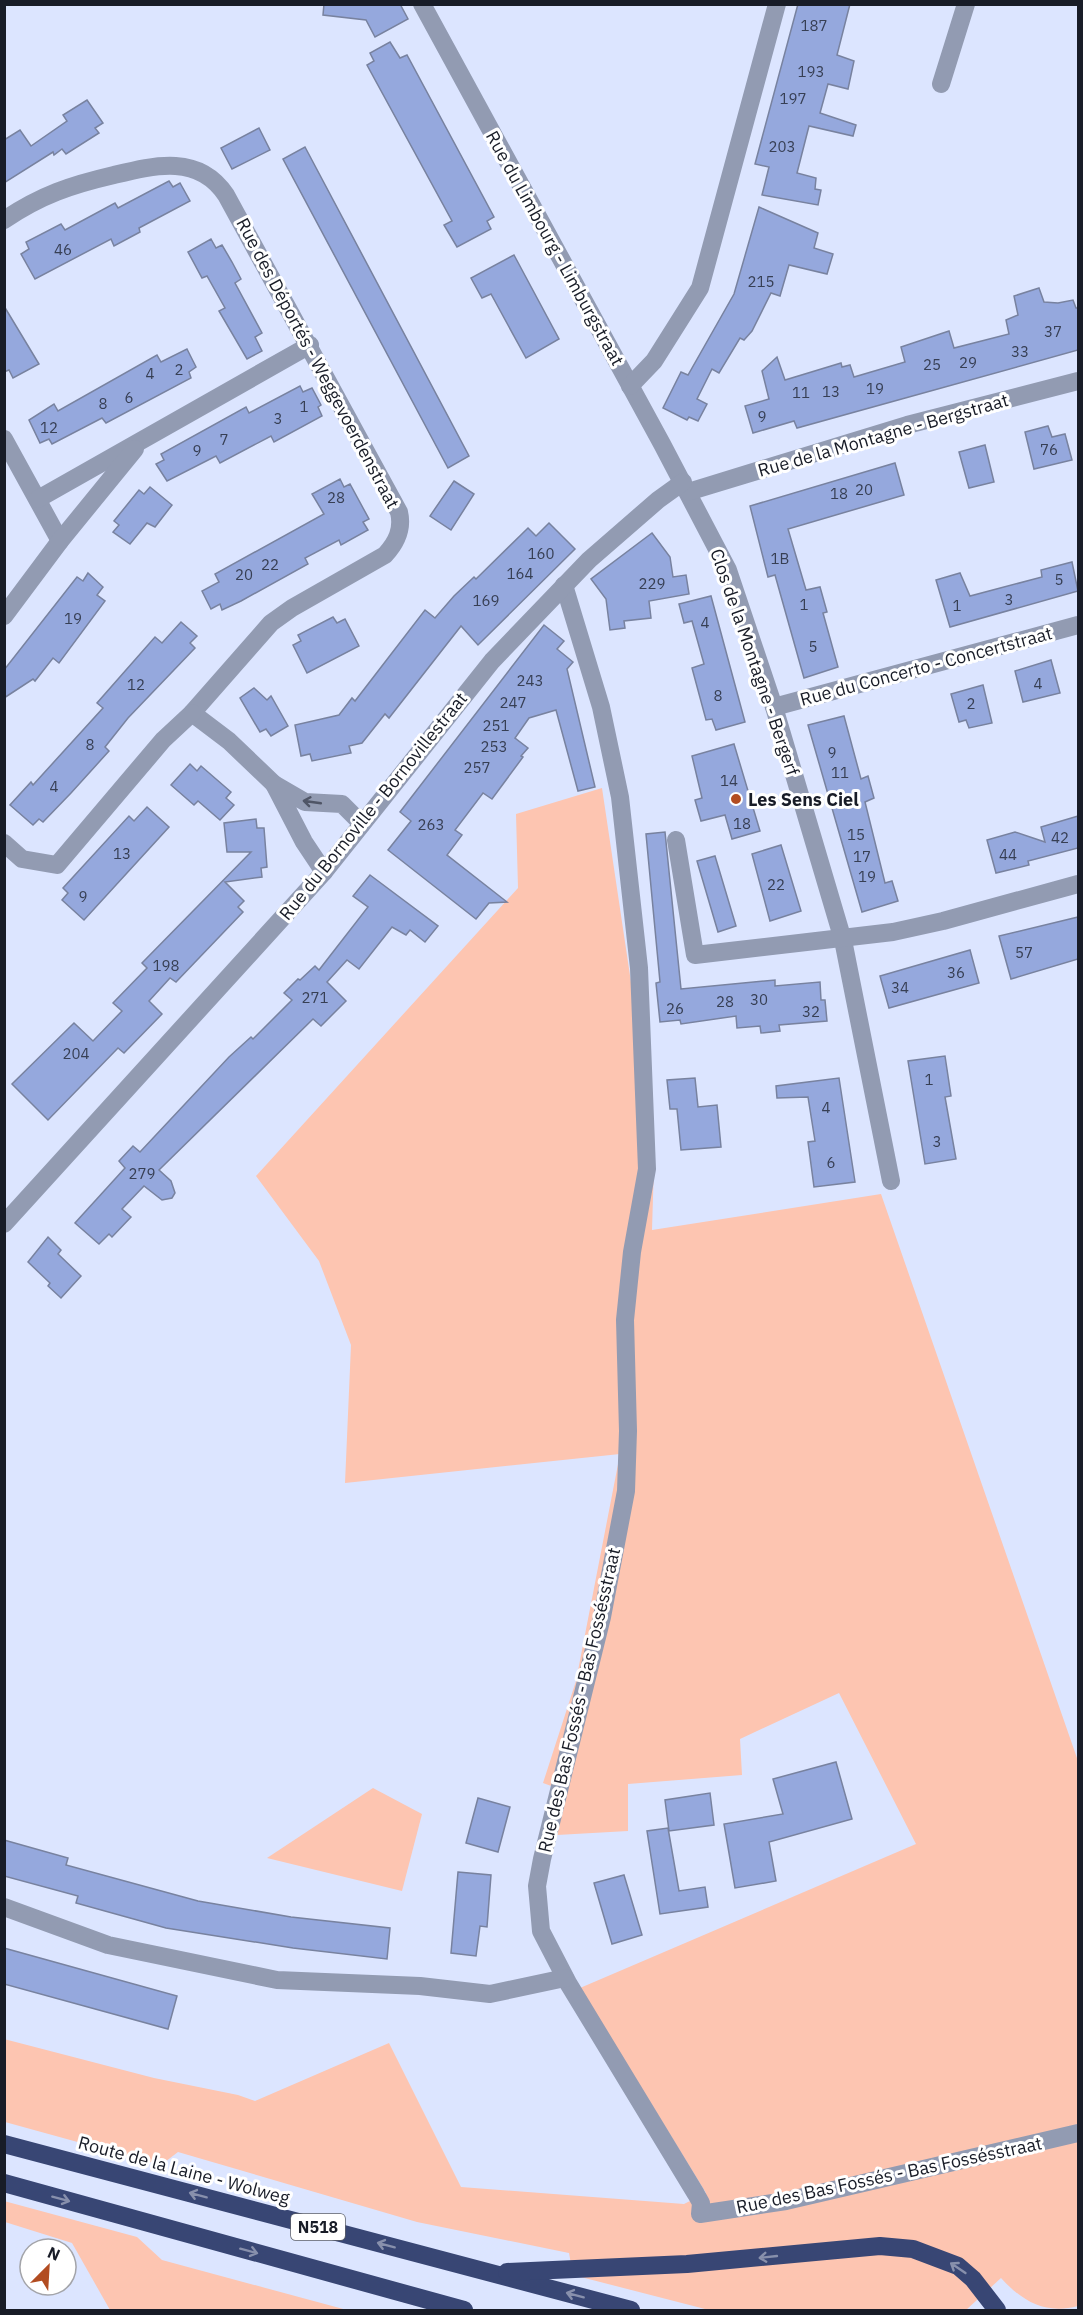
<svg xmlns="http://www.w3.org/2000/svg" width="1083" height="2315" viewBox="0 0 1083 2315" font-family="'IBM Plex Sans',sans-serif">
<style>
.green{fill:#fdc5b1}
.building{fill:#95a8dd;stroke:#78829f;stroke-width:1.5}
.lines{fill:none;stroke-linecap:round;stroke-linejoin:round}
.street{stroke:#929bb2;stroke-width:18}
.highway{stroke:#384674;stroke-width:18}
.oneway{stroke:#4f5566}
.oneway2{stroke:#8890ac}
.poi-dot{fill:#b24c21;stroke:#fff;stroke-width:2}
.labels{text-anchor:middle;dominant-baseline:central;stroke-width:6;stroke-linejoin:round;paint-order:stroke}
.number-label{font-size:15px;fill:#373f54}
.shield{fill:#fff;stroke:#5d6068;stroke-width:1.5}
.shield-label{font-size:16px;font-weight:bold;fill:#181c27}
.street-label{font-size:18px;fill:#181c27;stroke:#fff}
.poi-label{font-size:18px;font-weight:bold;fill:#181c27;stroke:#fff;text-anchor:start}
</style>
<rect width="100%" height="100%" fill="#dce5ff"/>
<g class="green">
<path d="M602,788L635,1009L654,1164L652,1230L881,1194L1078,1761V2306C1045,2315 1022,2301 1001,2278L966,2310H709L573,2275L569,2253L417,2222L178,2152L161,2165L5,2122L4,2039L154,2078L238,2095L255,2101L389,2043L461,2187L684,2204L706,2193L580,1988L916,1844L839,1693L740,1739L742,1775L628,1784V1831L557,1835L565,1791L543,1783L576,1681L620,1454L345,1483L351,1345L319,1261L256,1176L518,888L516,814Z"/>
<polygon points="373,1788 422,1814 402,1891 267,1858"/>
<polygon points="4,2201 137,2237 162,2260 347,2310 110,2310 72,2243 5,2222"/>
</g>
<g class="building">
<polygon points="324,4 400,4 408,19 375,37 366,20 323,15"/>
<polygon points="798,4 850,4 837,55 854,61 848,89 828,84 820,113 856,125 853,136 809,126 797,173 816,178 815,189 821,190 818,205 762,195 769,167 755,164"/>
<polygon points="390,42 400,58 407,55 494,217 487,221 491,229 457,247 444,225 452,221 367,65 374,61 370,53"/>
<polygon points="87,100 103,123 95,128 99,133 66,154 62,149 54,155 53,152 4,183 4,140 20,130 31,146 67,121 63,115"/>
<polygon points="259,128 270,150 232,169 221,148"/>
<polygon points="305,147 469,456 448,468 283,159"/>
<polygon points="169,181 173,187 180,183 190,201 139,228 140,232 114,246 111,239 35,279 21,254 29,249 26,242 61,224 65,230 115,203 118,208"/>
<polygon points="759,207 818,233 814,248 833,254 827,274 789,265 780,296 771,293 752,331 744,340 740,338 719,373 712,369 697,399 707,404 698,421 689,417 687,420 663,408 681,372 688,375 734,294"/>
<polygon points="211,239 216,248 222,245 232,262 241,279 235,283 262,333 255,337 262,351 247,359 219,311 225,308 207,276 202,278 188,252"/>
<polygon points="514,255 559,339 526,358 491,294 482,298 471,278"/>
<polygon points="1039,288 1044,302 1058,303 1073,300 1076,308 1078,308 1078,350 797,428 794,421 753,433 745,406 769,399 762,371 777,357 785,380 841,363 842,367 850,365 854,377 905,362 901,347 949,331 954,348 1009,334 1006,320 1018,315 1014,296"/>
<polygon points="4,306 39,364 13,378 9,370 4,372"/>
<polygon points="187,349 196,367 189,372 191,378 106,423 102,418 52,444 49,439 40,443 29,420 54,404 58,411 157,355 161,362"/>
<polygon points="300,386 303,392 312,388 321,405 318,407 322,416 274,442 271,436 220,463 216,456 167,481 156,464 164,460 161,454 246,407 249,413"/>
<polygon points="1048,426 1052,437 1065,434 1072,460 1034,469 1025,432"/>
<polygon points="985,445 994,482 969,488 959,452"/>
<polygon points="895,463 904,495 788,529 806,590 820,587 827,612 823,613 838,667 804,678 775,575 768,577 750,506"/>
<polygon points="340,479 344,487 350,484 369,519 363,522 368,530 341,545 339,540 305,558 308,564 241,601 222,610 220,604 211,609 202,591 219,582 215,574 324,514 312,494"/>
<polygon points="454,481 474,494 451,530 430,516"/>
<polygon points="150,487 172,505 155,527 147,523 130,544 113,532 119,525 114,521 139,490 144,494"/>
<polygon points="549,523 575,549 478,645 461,626 389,718 385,714 362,743 349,746 351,753 312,761 310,754 301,756 295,725 339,715 352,698 355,701 425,610 435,618 454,596 474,577 476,579 528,528 536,536"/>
<polygon points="652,533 670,557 673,577 686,575 689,594 649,601 651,618 624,621 625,628 610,630 606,599 591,579"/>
<polygon points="1072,562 1078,591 950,627 936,580 960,573 970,596 1042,577 1041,570"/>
<polygon points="88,573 103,587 97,595 105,601 59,663 53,658 35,681 33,679 4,698 4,670 77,577 83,581"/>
<polygon points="711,596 745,722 716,730 712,719 706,720 692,668 704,664 692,621 684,623 679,604"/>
<polygon points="333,617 337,623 345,619 359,646 307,673 293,645 301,641 298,635"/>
<polygon points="181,622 197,636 190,643 195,648 128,718 105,747 109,751 71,793 43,822 39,819 33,825 10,805 31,782 33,785 103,708 97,703 155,637 162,643"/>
<polygon points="544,625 564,641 557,649 573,662 567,669 595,787 578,791 556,710 529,718 515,738 528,748 521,756 523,757 492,799 483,793 455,830 462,835 447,855 507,902 489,903 476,919 388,850 411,821 400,812"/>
<polygon points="1051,660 1060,693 1023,702 1015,671"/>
<polygon points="983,685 992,723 969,728 966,720 959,722 951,694"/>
<polygon points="254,688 267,700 271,696 288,726 271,736 266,729 260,732 240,698"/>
<polygon points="844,716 861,779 868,776 874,798 865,802 885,883 892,881 898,901 862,912 808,725"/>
<polygon points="734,744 760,831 732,839 725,815 701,821 695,800 702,798 692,756"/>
<polygon points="190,764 197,771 201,766 231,792 226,798 234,805 220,820 198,801 194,805 171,785"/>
<polygon points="147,807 169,827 84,920 62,900 68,893 63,888 129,816 134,821"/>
<polygon points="1078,816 1078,848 1028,861 1029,865 996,873 987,840 1015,832 1045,842 1041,827"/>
<polygon points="256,819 257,828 264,828 267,867 261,868 262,877 225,882 244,901 238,907 243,912 176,982 170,978 149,1001 162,1014 124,1053 118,1048 48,1120 12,1084 74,1023 93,1041 122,1011 113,1003 147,968 142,963 251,852 227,852 224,823"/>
<polygon points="665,832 681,989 775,980 775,986 820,982 821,1000 825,1000 827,1021 779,1025 780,1031 761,1033 760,1026 737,1028 736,1016 681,1024 680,1020 660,1022 656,983 660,982 646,834"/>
<polygon points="781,845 801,911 770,921 752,854"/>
<polygon points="715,856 736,926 718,932 697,861"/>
<polygon points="370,875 438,926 425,942 410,930 406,935 392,927 359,969 347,960 327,982 346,1001 321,1026 313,1019 159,1170 171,1181 175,1193 172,1198 162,1200 144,1186 122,1209 131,1217 112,1237 109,1234 99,1244 75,1223 125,1168 119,1161 133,1146 140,1152 229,1057 251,1037 253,1039 292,1000 284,993 298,979 300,980 315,966 319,970 368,907 353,896"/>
<polygon points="1078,917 1078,959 1011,979 999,936"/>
<polygon points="970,950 979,983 889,1008 880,976"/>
<polygon points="945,1056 951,1096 945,1097 956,1159 925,1164 908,1061"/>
<polygon points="695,1078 698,1107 717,1105 721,1147 681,1150 677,1109 670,1109 667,1080"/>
<polygon points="839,1078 855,1182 814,1187 808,1142 815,1141 808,1097 777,1098 776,1086"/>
<polygon points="48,1237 61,1250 58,1254 81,1276 61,1298 48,1286 50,1283 28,1262"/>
<polygon points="836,1762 852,1819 769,1842 776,1881 735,1888 724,1824 783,1814 773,1779"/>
<polygon points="710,1793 714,1825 669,1831 665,1800"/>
<polygon points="478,1798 510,1807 498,1852 466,1843"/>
<polygon points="668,1828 679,1891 705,1887 708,1907 660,1914 647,1831"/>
<polygon points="4,1840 68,1858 66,1865 198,1901 291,1917 390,1928 387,1959 293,1948 166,1928 76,1903 78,1896 4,1876"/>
<polygon points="458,1872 491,1875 487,1927 480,1926 476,1956 451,1953"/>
<polygon points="624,1875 642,1935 612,1944 594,1883"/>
<polygon points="4,1948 177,1996 168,2029 4,1984"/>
</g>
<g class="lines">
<g class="street">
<polyline points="422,4 662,444 728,570 774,707 843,940 891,1181"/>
<polyline points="941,84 966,4"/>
<path d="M4,220C41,195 71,185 114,175C155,165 199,154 226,195L399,512C403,529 397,542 385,555L292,608L271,623L192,713L229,741L274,784"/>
<polyline points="630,386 654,361 700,288 777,4"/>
<polyline points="4,439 60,541"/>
<polyline points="688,492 907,425 1078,381"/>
<polyline points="38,499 310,345"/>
<polyline points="564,585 601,707 620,797 639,968 647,1169 632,1252 625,1320 628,1431 626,1491 602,1617 542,1859 537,1886 541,1931 568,1983 696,2194 701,2203 700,2214 786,2201 1078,2133"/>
<polyline points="4,616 60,541 135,449"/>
<polyline points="774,707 1078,625"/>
<polyline points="676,840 695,955 893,932 943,921 1078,884"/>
<polyline points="4,843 22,859 57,865 163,740 192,713"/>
<polyline points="324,872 304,842 274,784 305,802 342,804 362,824"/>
<polyline points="4,1224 324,872 492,661 589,560 658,500 683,482"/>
<polyline points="4,1907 108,1945 277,1980 420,1986 490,1994 565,1978"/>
</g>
<g class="highway">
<polyline points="4,2144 631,2310"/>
<polyline points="4,2183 464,2310"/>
<polyline points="507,2272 687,2264 880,2246 913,2249 958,2266 973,2279 997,2310"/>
</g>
</g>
<defs><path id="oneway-shaft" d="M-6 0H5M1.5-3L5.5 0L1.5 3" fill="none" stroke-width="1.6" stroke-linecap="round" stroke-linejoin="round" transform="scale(1.5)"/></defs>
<use class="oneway" href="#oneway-shaft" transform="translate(312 802) rotate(-172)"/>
<g class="oneway2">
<use href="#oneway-shaft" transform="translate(198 2195) rotate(-165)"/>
<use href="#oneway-shaft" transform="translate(61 2199) rotate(15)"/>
<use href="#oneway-shaft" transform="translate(386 2245) rotate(-165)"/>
<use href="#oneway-shaft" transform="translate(249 2251) rotate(15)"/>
<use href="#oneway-shaft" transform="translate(768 2257) rotate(174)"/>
<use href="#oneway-shaft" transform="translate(958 2268) rotate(-146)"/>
<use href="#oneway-shaft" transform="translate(575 2295) rotate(-165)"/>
</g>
<circle class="poi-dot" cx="736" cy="799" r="6"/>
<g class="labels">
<g class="number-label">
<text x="814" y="25">187</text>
<text x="811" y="71">193</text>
<text x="793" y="98">197</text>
<text x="782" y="146">203</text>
<text x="63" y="249">46</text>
<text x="761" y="281">215</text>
<text x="1053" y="331">37</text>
<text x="1020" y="351">33</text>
<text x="968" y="362">29</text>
<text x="932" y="364">25</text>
<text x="179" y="369">2</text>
<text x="150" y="373">4</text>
<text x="875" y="388">19</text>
<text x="831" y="391">13</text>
<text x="801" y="392">11</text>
<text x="129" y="397">6</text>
<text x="103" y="403">8</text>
<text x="304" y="406">1</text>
<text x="762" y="416">9</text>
<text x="278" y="418">3</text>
<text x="49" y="427">12</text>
<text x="224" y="439">7</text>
<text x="1049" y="449">76</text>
<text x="197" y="450">9</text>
<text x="864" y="489">20</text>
<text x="839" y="493">18</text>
<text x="336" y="497">28</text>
<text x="541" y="553">160</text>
<text x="780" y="558">1B</text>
<text x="270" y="564">22</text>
<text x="520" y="573">164</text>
<text x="244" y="574">20</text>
<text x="1059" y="579">5</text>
<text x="652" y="583">229</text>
<text x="1009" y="599">3</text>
<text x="486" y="600">169</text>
<text x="804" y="604">1</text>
<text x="957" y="605">1</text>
<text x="73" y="618">19</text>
<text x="705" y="622">4</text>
<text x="813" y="646">5</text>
<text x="530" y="680">243</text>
<text x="1038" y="683">4</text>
<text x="136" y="684">12</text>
<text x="718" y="695">8</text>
<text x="513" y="702">247</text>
<text x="971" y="703">2</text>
<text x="496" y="725">251</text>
<text x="90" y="744">8</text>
<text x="494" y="746">253</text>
<text x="832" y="752">9</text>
<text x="477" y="767">257</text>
<text x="840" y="772">11</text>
<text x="729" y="780">14</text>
<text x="54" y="786">4</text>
<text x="742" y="823">18</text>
<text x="431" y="824">263</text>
<text x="856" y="834">15</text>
<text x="1060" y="837">42</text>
<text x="122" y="853">13</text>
<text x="1008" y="854">44</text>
<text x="862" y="856">17</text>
<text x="867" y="876">19</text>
<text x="776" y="884">22</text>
<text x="83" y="896">9</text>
<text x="1024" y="952">57</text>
<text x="166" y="965">198</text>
<text x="956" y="972">36</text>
<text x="900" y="987">34</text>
<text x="315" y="997">271</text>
<text x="759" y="999">30</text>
<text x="725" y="1001">28</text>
<text x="675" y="1008">26</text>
<text x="811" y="1011">32</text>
<text x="76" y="1053">204</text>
<text x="929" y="1079">1</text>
<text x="826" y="1107">4</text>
<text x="937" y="1141">3</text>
<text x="831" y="1162">6</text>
<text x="142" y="1173">279</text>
</g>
<rect class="shield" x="291" y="2214" width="54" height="26" rx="4.5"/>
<g class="shield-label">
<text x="318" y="2227">N518</text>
</g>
<g class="street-label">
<text transform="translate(555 248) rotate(61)">Rue du Limbourg - Limburgstraat</text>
<text transform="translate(318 363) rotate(62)">Rue des Déportés - Weggevoerdenstraat</text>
<text transform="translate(883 435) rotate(-16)">Rue de la Montagne - Bergstraat</text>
<text transform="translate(755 662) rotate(71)">Clos de la Montagne - Bergerf</text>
<text transform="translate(926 666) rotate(-15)">Rue du Concerto - Concertstraat</text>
<text transform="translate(373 806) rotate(-51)">Rue du Bornoville - Bornovillestraat</text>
<text transform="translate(579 1700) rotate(-77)">Rue des Bas Fossés - Bas Fossésstraat</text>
<text transform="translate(184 2170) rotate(15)">Route de la Laine - Wolweg</text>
<text transform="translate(889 2175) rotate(-12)">Rue des Bas Fossés - Bas Fossésstraat</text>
</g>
<g class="poi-label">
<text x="748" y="799">Les Sens Ciel</text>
</g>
</g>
<rect width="1083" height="2315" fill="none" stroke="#181c27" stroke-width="12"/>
<g transform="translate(48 2267) rotate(24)"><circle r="28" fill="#ffffff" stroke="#a3a4a9" stroke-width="1.5"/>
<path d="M0-4.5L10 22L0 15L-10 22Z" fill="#b24c21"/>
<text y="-9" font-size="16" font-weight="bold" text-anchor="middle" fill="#181c27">N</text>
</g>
</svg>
